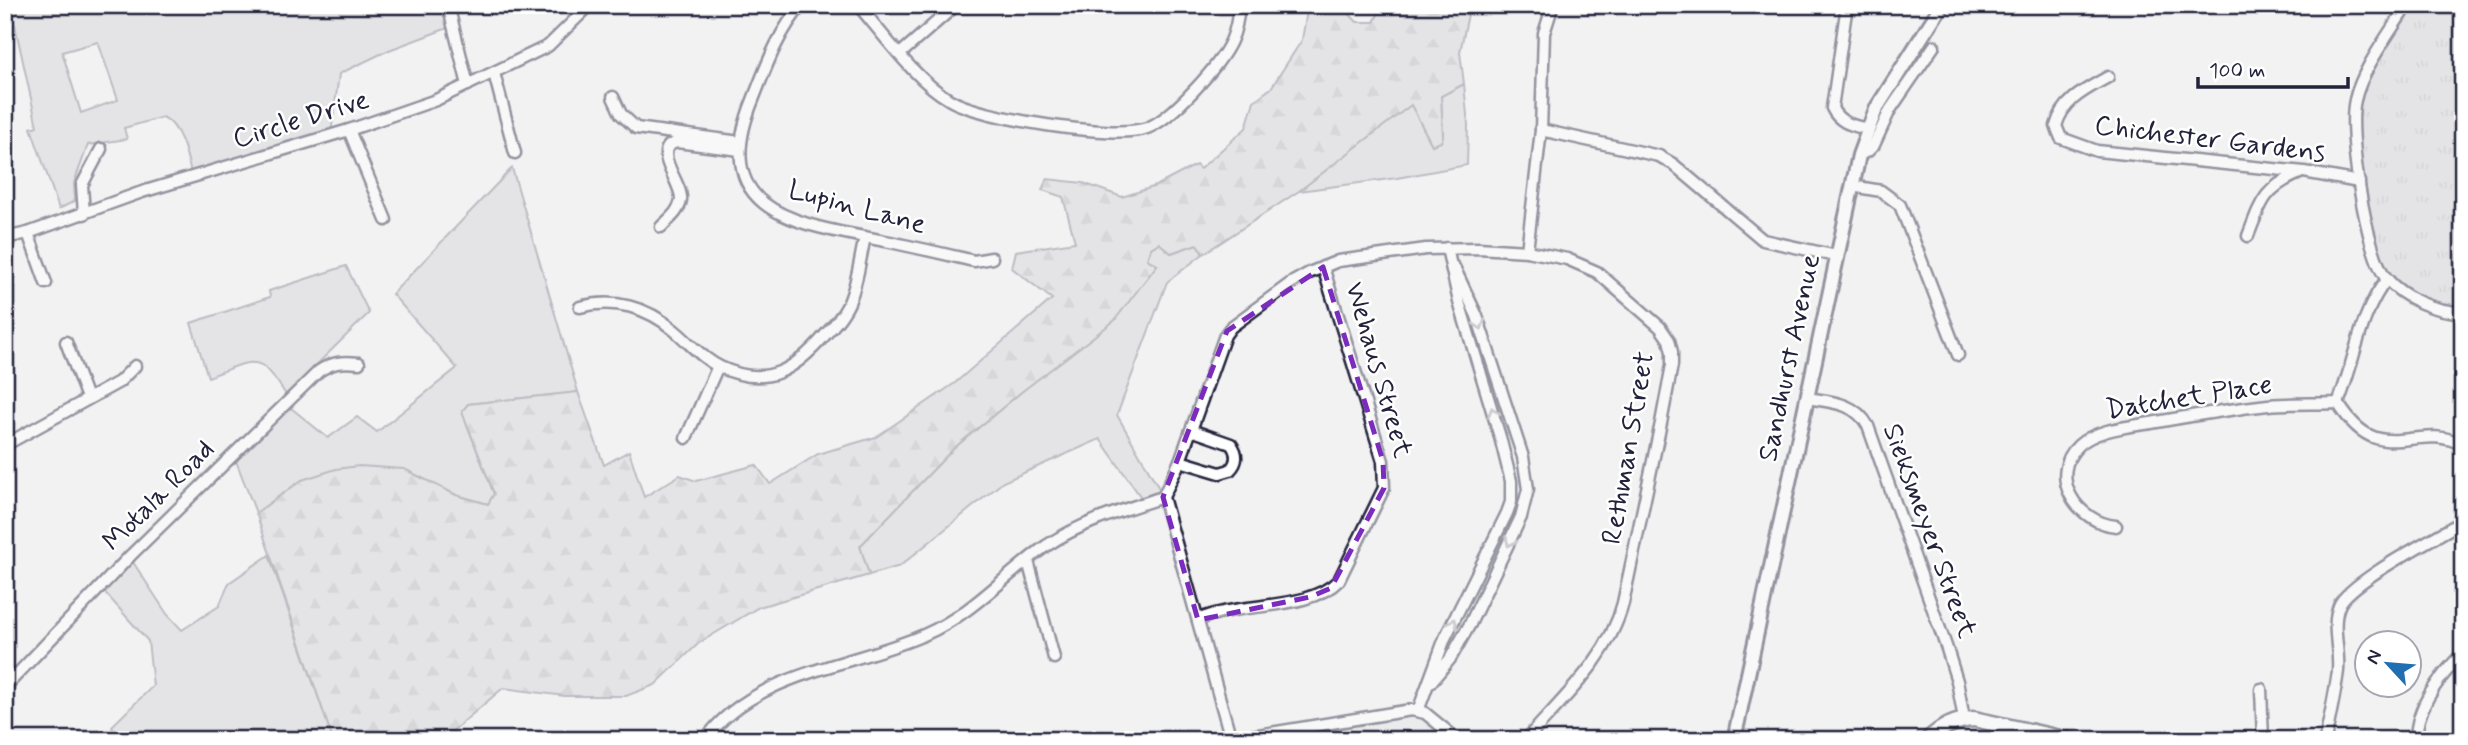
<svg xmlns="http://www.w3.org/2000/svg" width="2468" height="745" viewBox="0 0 2468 745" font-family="Mynerve,sans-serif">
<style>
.built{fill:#e2e2e6}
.grass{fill:#d3d3d8;stroke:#7a7a8a;stroke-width:2;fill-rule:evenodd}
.forest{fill:url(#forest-firs);stroke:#7a7a8a;stroke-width:2}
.park{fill:url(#park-tufts);stroke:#7a7a8a;stroke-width:2}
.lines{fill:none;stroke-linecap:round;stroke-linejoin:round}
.minor-casing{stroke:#22223b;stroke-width:15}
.tertiary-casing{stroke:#22223b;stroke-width:18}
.secondary-casing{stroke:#22223b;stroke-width:19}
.minor{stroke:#fff;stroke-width:10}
.tertiary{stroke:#fff;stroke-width:12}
.secondary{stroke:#fff;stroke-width:14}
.oneway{stroke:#9c9ca7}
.marked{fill:none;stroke:#7b2cbf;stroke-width:5;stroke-dasharray:14 9;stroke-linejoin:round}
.labels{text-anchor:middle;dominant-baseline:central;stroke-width:5;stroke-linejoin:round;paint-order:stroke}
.street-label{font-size:28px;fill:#22223b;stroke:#fff}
</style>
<defs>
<pattern id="forest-firs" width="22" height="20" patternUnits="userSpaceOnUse" patternTransform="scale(1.75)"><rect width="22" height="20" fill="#d3d3d8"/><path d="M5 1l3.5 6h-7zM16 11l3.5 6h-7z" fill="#b5b5ba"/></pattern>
<pattern id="park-tufts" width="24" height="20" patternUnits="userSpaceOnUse" patternTransform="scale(1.75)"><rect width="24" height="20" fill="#d3d3d8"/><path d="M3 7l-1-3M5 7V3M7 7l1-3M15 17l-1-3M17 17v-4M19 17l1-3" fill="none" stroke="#b5b5ba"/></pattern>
</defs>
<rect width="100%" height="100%" fill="#f2f2f3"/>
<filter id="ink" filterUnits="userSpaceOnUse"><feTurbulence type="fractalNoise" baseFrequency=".0143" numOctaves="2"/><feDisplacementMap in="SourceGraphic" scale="14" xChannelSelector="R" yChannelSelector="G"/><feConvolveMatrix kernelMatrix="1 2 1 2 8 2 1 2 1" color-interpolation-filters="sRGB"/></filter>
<g filter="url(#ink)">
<polygon class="built" points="1418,711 1457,740 1229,740"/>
<g class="grass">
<path d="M5,5H448L453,26L389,50L339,74L331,134L192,177C187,157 182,127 163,117L124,128L127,139L88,145L74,183L75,201L59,209L31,128L37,126L15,25L5,27ZM98,42L118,100L81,113L62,52Z"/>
<polygon points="1464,84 1468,125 1467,165 1397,178 1299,191 1411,104 1432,145 1443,136 1441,96"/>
<polygon points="512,168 578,392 468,404 462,412 494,494 488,504 456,495 404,469 302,480 256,513 233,453 285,403 328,438 357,417 377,432 457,368 392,294"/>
<polygon points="1159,242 1171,253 1197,244 1203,254 1167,282 1117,415 1164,497 1145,503 1100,439 1003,482 900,566 869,575 860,546 953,449 1020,393 1157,265 1147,259 1151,248"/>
<path d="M346,266L369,313L286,395C258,350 254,360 208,377L191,323L270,297L269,291Z"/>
<polygon points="269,555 333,740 116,740 112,726 153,686 148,641 100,587 129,556 167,614 182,630 219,606 229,583"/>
</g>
<polygon class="forest" points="1308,5 1341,5 1357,22 1374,22 1383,5 1470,5 1460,52 1464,84 1441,96 1443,136 1441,142 1432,145 1411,105 1299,191 1203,254 1197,244 1171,253 1159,243 1151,248 1147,259 1157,265 1114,321 1020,393 953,449 860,546 869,575 759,607 699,643 655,685 626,696 565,696 503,688 442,740 333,740 256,513 302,480 336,469 359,466 404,469 456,495 488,504 494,494 462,411 468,404 578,392 604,465 629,451 644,497 680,475 696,481 756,465 770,484 818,454 876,437 955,383 1052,299 1012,268 1016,251 1075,242 1063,197 1042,190 1047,179 1083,183 1122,197 1156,186 1196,165 1200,169 1246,128 1254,101 1271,88 1302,40"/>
<polygon class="park" points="2406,5 2463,5 2463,313 2438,311 2387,280 2364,210 2353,104"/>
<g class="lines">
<g class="minor-casing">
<g id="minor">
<polyline points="448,5 468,85"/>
<path d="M802,5C778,32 766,67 753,100C706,215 800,224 885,241C915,247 944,254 974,261L992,258"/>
<path d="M858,5C884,35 915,80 950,100C980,118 1115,140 1147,128C1172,119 1220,65 1231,41C1236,30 1238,18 1239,5"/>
<path d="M1847,5L1832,108C1839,123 1852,125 1867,129"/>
<path d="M2407,5C2390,33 2362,69 2355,100C2347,131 2366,253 2386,278C2404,299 2436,312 2463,312"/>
<polyline points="900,54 956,5"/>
<polyline points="494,73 515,153"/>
<path d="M2108,77C2085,90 2063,100 2056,126L2061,138L2097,151L2304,172L2359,182"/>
<polyline points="613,97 621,114 636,128 740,142"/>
<polyline points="349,130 386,220"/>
<polyline points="1541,130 1659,156 1673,164 1763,240 1836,256"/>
<polyline points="1859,155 1868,151 1874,145 1890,110 1934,46"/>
<polyline points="1852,186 1881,191 1900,205 1958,355"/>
<polyline points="84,214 82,185 101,149"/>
<path d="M661,227C669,219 679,212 681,200C683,183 649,149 677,142L740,150"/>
<polyline points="28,233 46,283"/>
<path d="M2248,236C2261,202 2264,188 2300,173"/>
<polyline points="5,238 28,233 142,192 349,130 436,100 548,46 590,5"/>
<polyline points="1527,251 1541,130 1544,33 1553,5"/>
<path d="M580,307C614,298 647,307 674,330C689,342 701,358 720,367C767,389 795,370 826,334C835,324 845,313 850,300C858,280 860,258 865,237"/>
<polyline points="66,342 87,398"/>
<path d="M1807,398C1831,402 1855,402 1868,426L1947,649L1957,681L1964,719"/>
<path d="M2338,403C2380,472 2416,419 2463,445"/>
<path d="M2338,403C2355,362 2359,314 2387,279"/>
<polyline points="686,438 718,366"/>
<polyline points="5,445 119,382 135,366"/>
<path d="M1180,461L1220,473L1230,470C1238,462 1238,453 1231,444L1191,430"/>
<path d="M2116,526C2078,523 2046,476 2079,445C2097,429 2128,427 2151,423C2190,416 2229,409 2268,405C2291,403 2315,404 2338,403"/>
<polyline points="1028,561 1054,658"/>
<path d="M1198,620C1239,601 1308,612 1339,580L1384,488L1383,461L1323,267"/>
<polyline points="1430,683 1450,659 1470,624 1521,517 1528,489 1523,457 1477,316 1454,267"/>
<path d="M5,687L131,555L319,371C333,362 342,361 359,363"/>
<polyline points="2261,689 2263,740"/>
<polyline points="1418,711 1445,638 1507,513 1511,502 1511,481 1500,437 1459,302 1447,248"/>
<path d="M1231,739L1163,497L1180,461L1225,335L1231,327L1291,283L1309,273L1338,261L1368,257L1426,249L1478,248L1527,251L1567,259L1597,272L1660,327L1669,340L1672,352V365L1661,423L1623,603C1609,658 1563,698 1526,740"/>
<path d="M705,740C753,672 855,666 926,634C972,614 1006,574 1046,546C1082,522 1123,510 1163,497"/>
<polyline points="1227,740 1411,710 1425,713 1458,740"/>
<path d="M2325,740C2330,717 2335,694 2338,671C2340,650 2331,626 2339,606C2348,582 2437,537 2463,521"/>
<path d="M2416,740C2416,706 2440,676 2463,653"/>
</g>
</g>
<g class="tertiary-casing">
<polyline id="tertiary" points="1734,740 1859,155 1876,109 1942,5"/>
</g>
<g class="secondary-casing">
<path id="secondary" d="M1928,740C1941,727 1956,720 1974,719L2069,740"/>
</g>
<use href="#minor" class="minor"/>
<use href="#tertiary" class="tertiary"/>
<use href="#secondary" class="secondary"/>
</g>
<defs><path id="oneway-chevron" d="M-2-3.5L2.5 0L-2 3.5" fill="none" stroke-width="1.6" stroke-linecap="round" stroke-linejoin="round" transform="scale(1.75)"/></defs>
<g class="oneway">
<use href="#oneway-chevron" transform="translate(1480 325) rotate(71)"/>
<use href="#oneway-chevron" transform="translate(1493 412) rotate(-107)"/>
<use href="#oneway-chevron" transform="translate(1510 542) rotate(114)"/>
<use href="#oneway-chevron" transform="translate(1453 623) rotate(-64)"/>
</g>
</g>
<path d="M0 0H2468V745H0ZM1323,267L1383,461L1384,488L1331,588L1310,597L1198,620L1163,497L1227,331Z" fill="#f2f2f3" fill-opacity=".55" fill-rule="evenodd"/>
<path class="marked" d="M1323,267L1383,461L1384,488L1331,588L1310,597L1198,620L1163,497L1227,331Z"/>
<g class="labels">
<g class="street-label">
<text transform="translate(301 120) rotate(-17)">Circle Drive</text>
<text transform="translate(2210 140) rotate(7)">Chichester Gardens</text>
<text transform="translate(857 208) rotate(15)">Lupin Lane</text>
<text transform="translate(1790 358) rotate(-78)">Sandhurst Avenue</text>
<text transform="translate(1378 370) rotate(74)">Wehaus Street</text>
<text transform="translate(2189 398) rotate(-9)">Datchet Place</text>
<text transform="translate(1629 448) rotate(-80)">Rethman Street</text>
<text transform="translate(159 496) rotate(-45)">Motala Road</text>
<text transform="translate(1929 531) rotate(70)">Sieksmeyer Street</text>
</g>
</g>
<rect width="2468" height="745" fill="none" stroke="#fff" stroke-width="28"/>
<rect x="14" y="14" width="2440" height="717" fill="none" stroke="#22223b" stroke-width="2.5" filter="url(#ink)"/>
<g transform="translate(2388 664) rotate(296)"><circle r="33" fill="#ffffff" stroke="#a7a7b1" stroke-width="2"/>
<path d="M0-5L12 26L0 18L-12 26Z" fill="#1f6fb2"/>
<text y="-10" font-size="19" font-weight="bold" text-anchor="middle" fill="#22223b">N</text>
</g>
<path d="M2198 77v10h150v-10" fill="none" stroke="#22223b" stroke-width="3.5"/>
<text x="2209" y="77" font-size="21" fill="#22223b" stroke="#ffffff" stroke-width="5" paint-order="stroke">100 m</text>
</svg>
